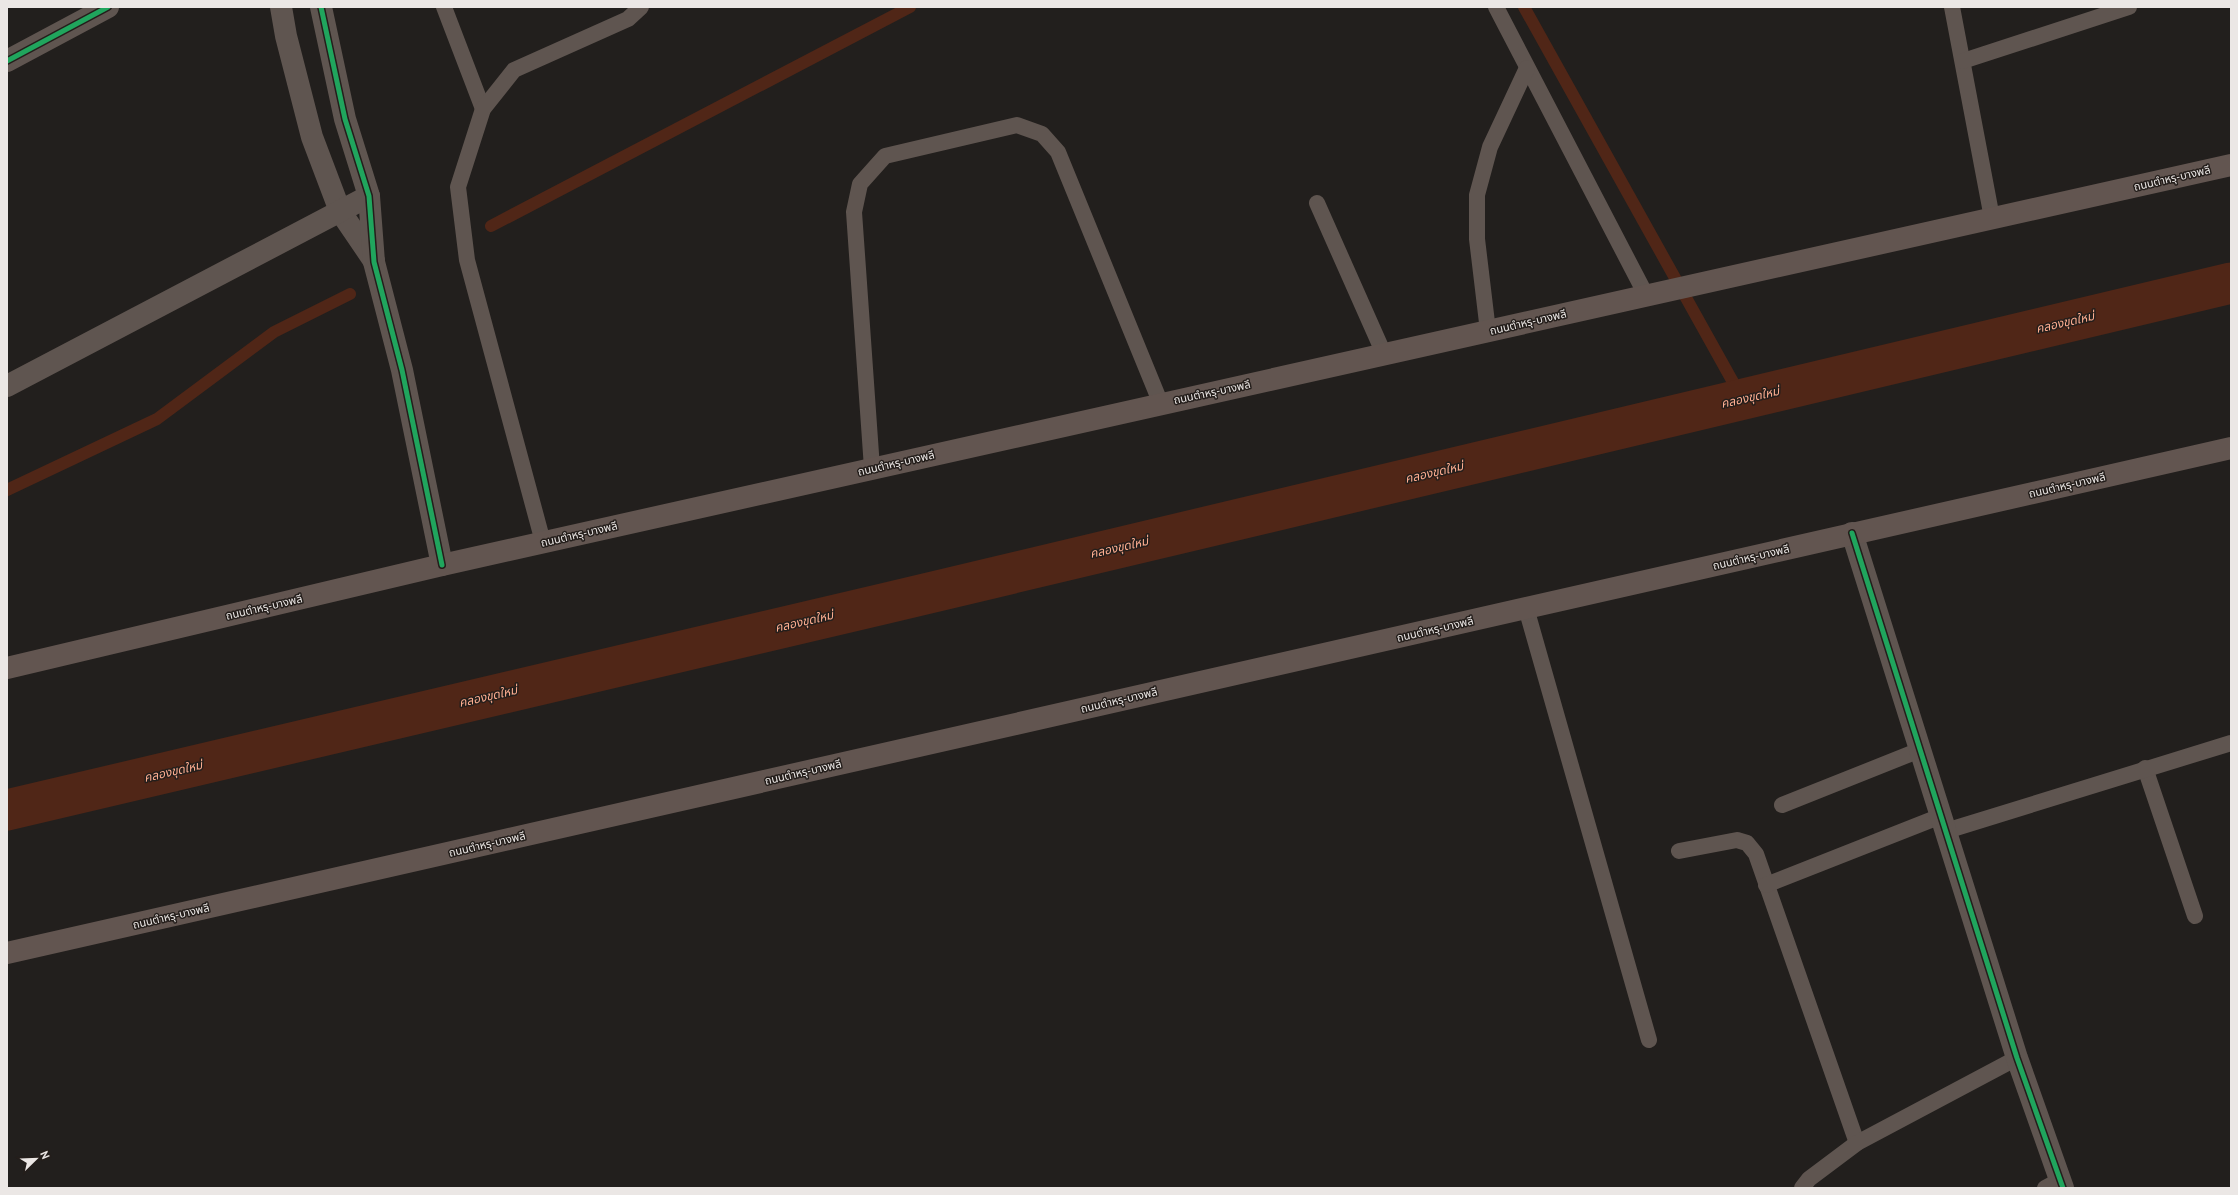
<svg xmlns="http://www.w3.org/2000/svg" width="2238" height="1195" viewBox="0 0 2238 1195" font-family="'PT Sans','Noto Sans Thai',sans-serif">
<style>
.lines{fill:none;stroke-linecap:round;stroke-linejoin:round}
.stream{stroke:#502617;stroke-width:12}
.canal{stroke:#502617;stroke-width:41}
.service{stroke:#5f5550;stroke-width:16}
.minor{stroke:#5f5550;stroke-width:22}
.primary{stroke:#625550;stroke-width:22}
.cycleway-casing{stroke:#241e1b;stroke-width:8}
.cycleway{stroke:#20a55d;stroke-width:5}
.labels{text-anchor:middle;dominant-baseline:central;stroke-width:3;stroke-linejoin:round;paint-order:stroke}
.street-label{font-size:11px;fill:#ebe7e5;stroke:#241e1b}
.water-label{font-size:12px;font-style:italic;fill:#feae91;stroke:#241e1b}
</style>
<rect width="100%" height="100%" fill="#221f1d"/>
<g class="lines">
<g class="stream">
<polyline points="1524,7 1743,400"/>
<polyline points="491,226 910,7"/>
<polyline points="7,490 157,419 274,332 350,294"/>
</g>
<polyline class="canal" points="7,810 887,603 2231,283"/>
<g class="service">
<polyline points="444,7 483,109"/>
<polyline points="1496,7 1646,295"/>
<polyline points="1952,7 1992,218"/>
<polyline points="1963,61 2129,7"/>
<polyline points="1317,203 1384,354"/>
<polyline points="1488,331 1477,239 1477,195 1490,147 1527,68"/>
<polyline points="872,468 854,212 860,184 885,156 1017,125 1042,134 1058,152 1161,404"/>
<polyline points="543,542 467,260 458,187 483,109 514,70 628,19 641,7"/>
<polyline points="1526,608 1649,1040"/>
<polyline points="2145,768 2195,916"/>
<polyline points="1782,805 1920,750"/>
<polyline points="1946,831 2231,743"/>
<polyline points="1679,851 1737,840 1747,843 1756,854 1857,1143"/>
<polyline points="1766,885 1941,816"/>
<polyline points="1802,1188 1809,1179 1857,1143 2017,1058"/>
<polyline points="2045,1188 2060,1180"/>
</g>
<g class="minor">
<polyline points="281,7 286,36 312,137 340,211 374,261"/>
<polyline points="321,7 345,119 369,196 374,262 402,370 442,565"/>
<polyline points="7,61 108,7"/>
<polyline points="7,386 369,196"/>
<polyline points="1852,533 2017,1058 2063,1188"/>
</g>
<g class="primary">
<polyline points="7,668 442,565 2231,165"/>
<polyline points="7,953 2231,448"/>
</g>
<g class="cycleway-casing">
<g id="cycleway">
<polyline points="321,7 345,119 369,196 374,262 402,370 442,565"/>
<polyline points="7,61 108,7"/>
<polyline points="1852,533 2017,1058 2063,1188"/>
</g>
</g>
<use href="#cycleway" class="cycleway"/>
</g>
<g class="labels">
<g class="street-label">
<text transform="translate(2172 178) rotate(-13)">ถนนตำหรุ-บางพลี</text>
<text transform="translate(1528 322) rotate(-13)">ถนนตำหรุ-บางพลี</text>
<text transform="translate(1212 392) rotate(-12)">ถนนตำหรุ-บางพลี</text>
<text transform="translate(896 463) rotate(-13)">ถนนตำหรุ-บางพลี</text>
<text transform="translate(2067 485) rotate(-13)">ถนนตำหรุ-บางพลี</text>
<text transform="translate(579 534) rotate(-13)">ถนนตำหรุ-บางพลี</text>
<text transform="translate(1751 557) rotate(-13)">ถนนตำหรุ-บางพลี</text>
<text transform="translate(264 607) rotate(-13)">ถนนตำหรุ-บางพลี</text>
<text transform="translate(1435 629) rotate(-13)">ถนนตำหรุ-บางพลี</text>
<text transform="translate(1119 700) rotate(-13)">ถนนตำหรุ-บางพลี</text>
<text transform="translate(803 772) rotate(-13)">ถนนตำหรุ-บางพลี</text>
<text transform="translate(487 844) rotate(-13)">ถนนตำหรุ-บางพลี</text>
<text transform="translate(171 916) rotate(-13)">ถนนตำหรุ-บางพลี</text>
</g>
<g class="water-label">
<text transform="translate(2065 322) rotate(-13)">คลองขุดใหม่</text>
<text transform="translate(1750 397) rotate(-13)">คลองขุดใหม่</text>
<text transform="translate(1434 472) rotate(-13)">คลองขุดใหม่</text>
<text transform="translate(1119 547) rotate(-13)">คลองขุดใหม่</text>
<text transform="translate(804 621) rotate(-13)">คลองขุดใหม่</text>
<text transform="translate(488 696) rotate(-13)">คลองขุดใหม่</text>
<text transform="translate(173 771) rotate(-13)">คลองขุดใหม่</text>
</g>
</g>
<rect width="2238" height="1195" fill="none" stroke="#ebe7e5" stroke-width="16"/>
<g transform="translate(36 1159) rotate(67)" stroke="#241e1b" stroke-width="3" paint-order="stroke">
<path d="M0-3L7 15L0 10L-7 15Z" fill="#ebe7e5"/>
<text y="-6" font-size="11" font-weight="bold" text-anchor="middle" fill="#ebe7e5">N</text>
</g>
</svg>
